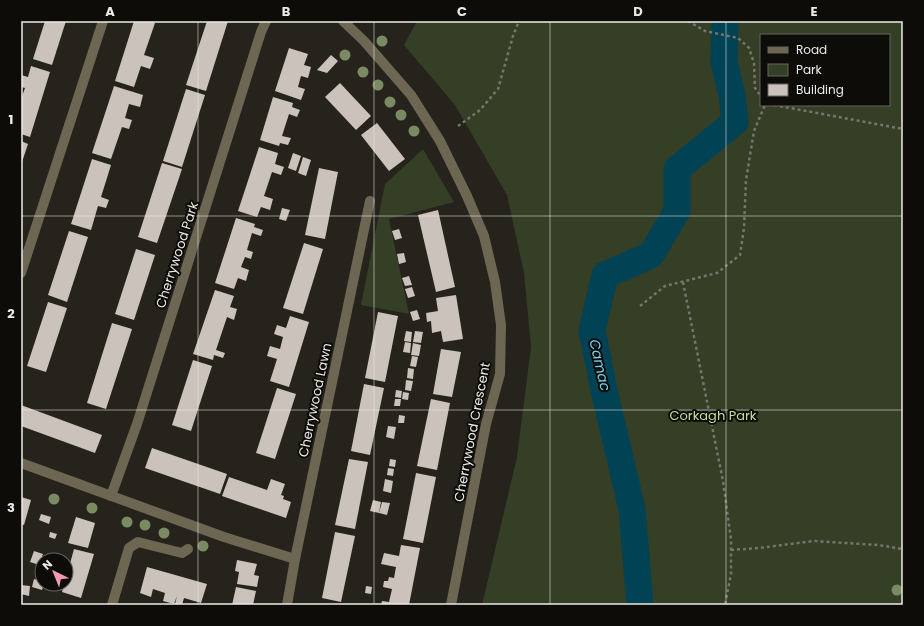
<svg xmlns="http://www.w3.org/2000/svg" width="924" height="626" viewBox="0 0 924 626" font-family="Poppins,sans-serif">
<style>
.green{fill:#343f26;fill-rule:evenodd}
.lines{fill:none;stroke-linecap:round;stroke-linejoin:round}
.river{stroke:#014354;stroke-width:27}
.building{fill:#cbc3bb}
.path{stroke:#76746d;stroke-width:2.5;stroke-dasharray:3 3;stroke-linecap:butt}
.street{stroke:#6d6653;stroke-width:10}
.tree{fill:#7a8a62}
.grid{fill:none;stroke:#edebe6;stroke-width:1;stroke-opacity:0.55}
.labels{text-anchor:middle;dominant-baseline:central;stroke-width:4;stroke-linejoin:round;paint-order:stroke}
.street-label{font-size:13px;fill:#edebe6;stroke:#0d0c09}
.park-label{font-size:13px;fill:#c0df9c;stroke:#0d0c09}
.water-label{font-size:14px;font-style:italic;fill:#78d1ef;stroke:#0d0c09}
.neatline{fill:none;stroke:#edebe6;stroke-width:1.5}
.grid-label{font-size:13px;text-anchor:middle;font-weight:bold;fill:#edebe6}
</style>
<rect width="100%" height="100%" fill="#25231b"/>
<g class="green">
<path d="M417,21H903V605H482L517,457L531,347L524,273L507,195L455,105L404,45ZM761,35H889V105H761Z"/>
<polygon points="423,149 454,202 389,219 409,314 361,305 385,184"/>
</g>
<g class="lines">
<polyline class="river" points="640,605 632,509 605,395 592,330 605,275 651,255 677,211 677,169 735,122 732,95 724,62 725,21"/>
</g>
<g class="building">
<polygon points="45,21 66,21 52,65 33,59"/>
<polygon points="134,21 150,21 155,23 144,55 154,58 150,69 141,66 134,87 115,81"/>
<polygon points="207,21 228,21 206,91 186,85"/>
<polygon points="289,48 308,54 304,65 311,67 308,78 301,76 298,87 305,89 301,100 275,91"/>
<polygon points="331,55 338,61 327,73 317,70"/>
<polygon points="31,66 50,72 30,137 21,134 21,99 25,88 21,87 21,75 28,77"/>
<polygon points="340,83 371,116 356,130 325,97"/>
<polygon points="114,86 143,95 140,107 129,104 125,118 132,120 129,129 122,127 111,159 92,153"/>
<polygon points="186,89 205,95 182,167 163,161"/>
<polygon points="273,97 293,103 292,107 300,110 297,117 289,114 282,136 291,138 288,145 280,143 279,146 260,140"/>
<polygon points="377,123 405,159 389,171 361,135"/>
<polygon points="21,141 28,144 21,165"/>
<polygon points="259,147 278,153 275,164 284,167 281,175 272,172 264,196 273,199 270,210 261,207 257,217 238,211"/>
<polygon points="293,153 301,156 296,171 288,168"/>
<polygon points="303,157 311,160 306,176 298,173"/>
<polygon points="92,159 111,165 101,197 109,200 106,208 98,206 91,230 71,224"/>
<polygon points="162,163 182,169 157,243 138,237"/>
<polygon points="319,168 338,172 325,239 305,235"/>
<polygon points="282,208 290,210 286,221 279,219"/>
<polygon points="438,210 455,287 436,292 418,215"/>
<polygon points="236,218 255,224 254,227 263,230 261,236 252,233 247,250 253,252 251,259 245,257 241,267 249,270 246,281 238,278 234,289 215,283"/>
<polygon points="399,229 402,238 395,240 392,231"/>
<polygon points="69,231 88,237 67,302 48,295"/>
<polygon points="304,243 323,249 303,314 283,308"/>
<polygon points="136,249 155,255 134,320 115,314"/>
<polygon points="404,253 406,262 399,264 397,254"/>
<polygon points="409,276 412,285 405,286 402,278"/>
<polygon points="412,287 415,296 408,298 405,289"/>
<polygon points="215,290 234,296 230,307 237,309 234,320 227,317 216,350 225,353 223,358 214,355 213,360 193,354"/>
<polygon points="456,295 463,339 443,342 441,331 432,333 431,321 427,322 426,313 438,311 436,298"/>
<polygon points="48,302 67,308 46,372 27,366"/>
<polygon points="417,310 420,319 413,321 410,312"/>
<polygon points="378,312 398,316 385,382 365,378"/>
<polygon points="290,316 309,322 289,387 270,381 277,359 267,356 270,346 280,349 283,337 274,334 277,325 286,328"/>
<polygon points="112,323 132,329 106,409 87,403"/>
<polygon points="406,331 412,332 411,342 404,341"/>
<polygon points="415,331 423,332 421,343 413,342"/>
<polygon points="405,342 411,343 410,353 403,352"/>
<polygon points="413,343 421,345 419,356 411,355"/>
<polygon points="441,349 461,352 452,397 433,394"/>
<polygon points="412,356 418,357 416,367 410,366"/>
<polygon points="193,360 212,366 191,431 172,425"/>
<polygon points="408,368 414,369 413,379 407,378"/>
<polygon points="406,380 413,381 411,391 405,390"/>
<polygon points="364,384 384,388 370,455 351,451"/>
<polygon points="277,388 296,394 275,459 256,453"/>
<polygon points="396,390 402,391 401,398 395,397"/>
<polygon points="403,392 409,393 408,400 402,399"/>
<polygon points="395,399 401,399 400,406 394,406"/>
<polygon points="431,399 450,403 437,470 417,466"/>
<polygon points="21,405 102,435 95,453 21,426"/>
<polygon points="399,415 405,416 404,423 398,423"/>
<polygon points="388,426 396,427 394,439 386,437"/>
<polygon points="152,448 227,474 220,494 145,468"/>
<polygon points="349,459 368,462 355,529 335,525"/>
<polygon points="390,459 396,460 395,467 389,466"/>
<polygon points="388,468 394,469 393,476 387,475"/>
<polygon points="416,473 436,477 423,543 403,539"/>
<polygon points="229,477 267,490 271,479 285,484 281,495 284,496 283,499 291,502 286,518 222,496"/>
<polygon points="385,479 393,481 391,493 383,491"/>
<polygon points="21,497 31,500 24,525 21,524"/>
<polygon points="373,500 381,502 379,513 370,511"/>
<polygon points="382,502 390,503 387,515 379,513"/>
<polygon points="41,514 51,517 49,524 39,520"/>
<polygon points="76,517 95,523 88,548 68,543"/>
<polygon points="50,532 57,534 55,539 49,537"/>
<polygon points="335,532 355,536 341,602 322,598"/>
<polygon points="401,545 420,548 409,605 381,605 382,601 389,602 392,589 383,587 384,581 388,581 389,577 394,578 396,567 381,564 384,553 399,556"/>
<polygon points="74,549 94,554 81,598 62,592 64,584 66,584 66,578"/>
<polygon points="34,551 43,554 39,565 30,562"/>
<polygon points="237,560 257,564 254,575 259,576 257,587 237,584 239,572 235,571"/>
<polygon points="147,567 207,584 201,603 184,598 182,605 177,605 175,604 177,596 174,604 163,601 165,593 153,589 151,597 140,593"/>
<polygon points="34,579 42,581 42,584 44,584 42,590 32,587"/>
<polygon points="21,585 30,586 29,596 21,594"/>
<polygon points="366,586 372,587 371,594 365,593"/>
<polygon points="236,587 256,591 253,605 232,605"/>
</g>
<g class="lines">
<g class="path">
<polyline points="688,21 705,31 738,38 749,48 754,63 755,88 761,96"/>
<polyline points="774,105 903,129"/>
<polyline points="458,126 480,110 498,89 513,36 519,21"/>
<polyline points="683,282 723,481 731,539 731,574 725,605"/>
<polyline points="640,306 665,286 717,273 740,255 744,228 746,180 754,131 765,105"/>
<polyline points="731,550 759,548 814,541 878,545 903,549"/>
</g>
<g class="street">
<polyline points="343,21 364,41 411,95 440,141 467,196 484,236 495,282 501,325 500,374 486,424 451,605"/>
<polyline points="21,273 103,21"/>
<polyline points="21,463 224,537 295,559"/>
<polyline points="111,496 137,424 261,32 266,21"/>
<polyline points="112,605 129,548 138,542 182,553 188,549"/>
<polyline points="287,605 295,559 370,201"/>
</g>
</g>
<g class="tree">
<circle cx="382" cy="41" r="5.5"/>
<circle cx="345" cy="55" r="5.5"/>
<circle cx="363" cy="72" r="5.5"/>
<circle cx="378" cy="85" r="5.5"/>
<circle cx="390" cy="102" r="5.5"/>
<circle cx="401" cy="115" r="5.5"/>
<circle cx="414" cy="131" r="5.5"/>
<circle cx="54" cy="499" r="5.5"/>
<circle cx="92" cy="508" r="5.5"/>
<circle cx="127" cy="522" r="5.5"/>
<circle cx="145" cy="525" r="5.5"/>
<circle cx="164" cy="533" r="5.5"/>
<circle cx="203" cy="546" r="5.5"/>
<circle cx="897" cy="590" r="5.5"/>
</g>
<path class="grid" d="M198,21V605M374,21V605M550,21V605M726,21V605M21,216H903M21,410H903"/>
<g class="labels">
<g class="street-label">
<text transform="translate(177 255) rotate(-72)">Cherrywood Park</text>
<text transform="translate(315 400) rotate(-78)">Cherrywood Lawn</text>
<text transform="translate(472 432) rotate(-79)">Cherrywood Crescent</text>
</g>
<g class="park-label">
<text x="713" y="415">Corkagh Park</text>
</g>
<g class="water-label">
<text transform="translate(600 365) rotate(77)">Camac</text>
</g>
</g>
<rect width="924" height="626" fill="none" stroke="#0d0c09" stroke-width="44"/>
<rect x="760" y="34" width="130" height="72" fill="#0d0c09" stroke="#676561"/>
<rect x="768" y="47" width="20" height="6" fill="#6d6653" stroke="#676561"/>
<text x="796" y="54" font-size="12" fill="#edebe6">Road</text>
<rect x="768" y="64" width="20" height="12" fill="#343f26" stroke="#676561"/>
<text x="796" y="74" font-size="12" fill="#edebe6">Park</text>
<rect x="768" y="84" width="20" height="12" fill="#cbc3bb" stroke="#676561"/>
<text x="796" y="94" font-size="12" fill="#edebe6">Building</text>
<g transform="translate(54 572) rotate(317)"><circle r="19" fill="#0d0c09" stroke="#676561"/>
<path d="M0-3L7 15L0 10L-7 15Z" fill="#f29aaf"/>
<text y="-6" font-size="11" font-weight="bold" text-anchor="middle" fill="#edebe6">N</text>
</g>
<rect x="22" y="22" width="880" height="582" class="neatline"/>
<g class="grid-label">
<text x="110" y="16">A</text>
<text x="286" y="16">B</text>
<text x="462" y="16">C</text>
<text x="638" y="16">D</text>
<text x="814" y="16">E</text>
<text x="11" y="124">1</text>
<text x="11" y="318">2</text>
<text x="11" y="512">3</text>
</g>
</svg>
